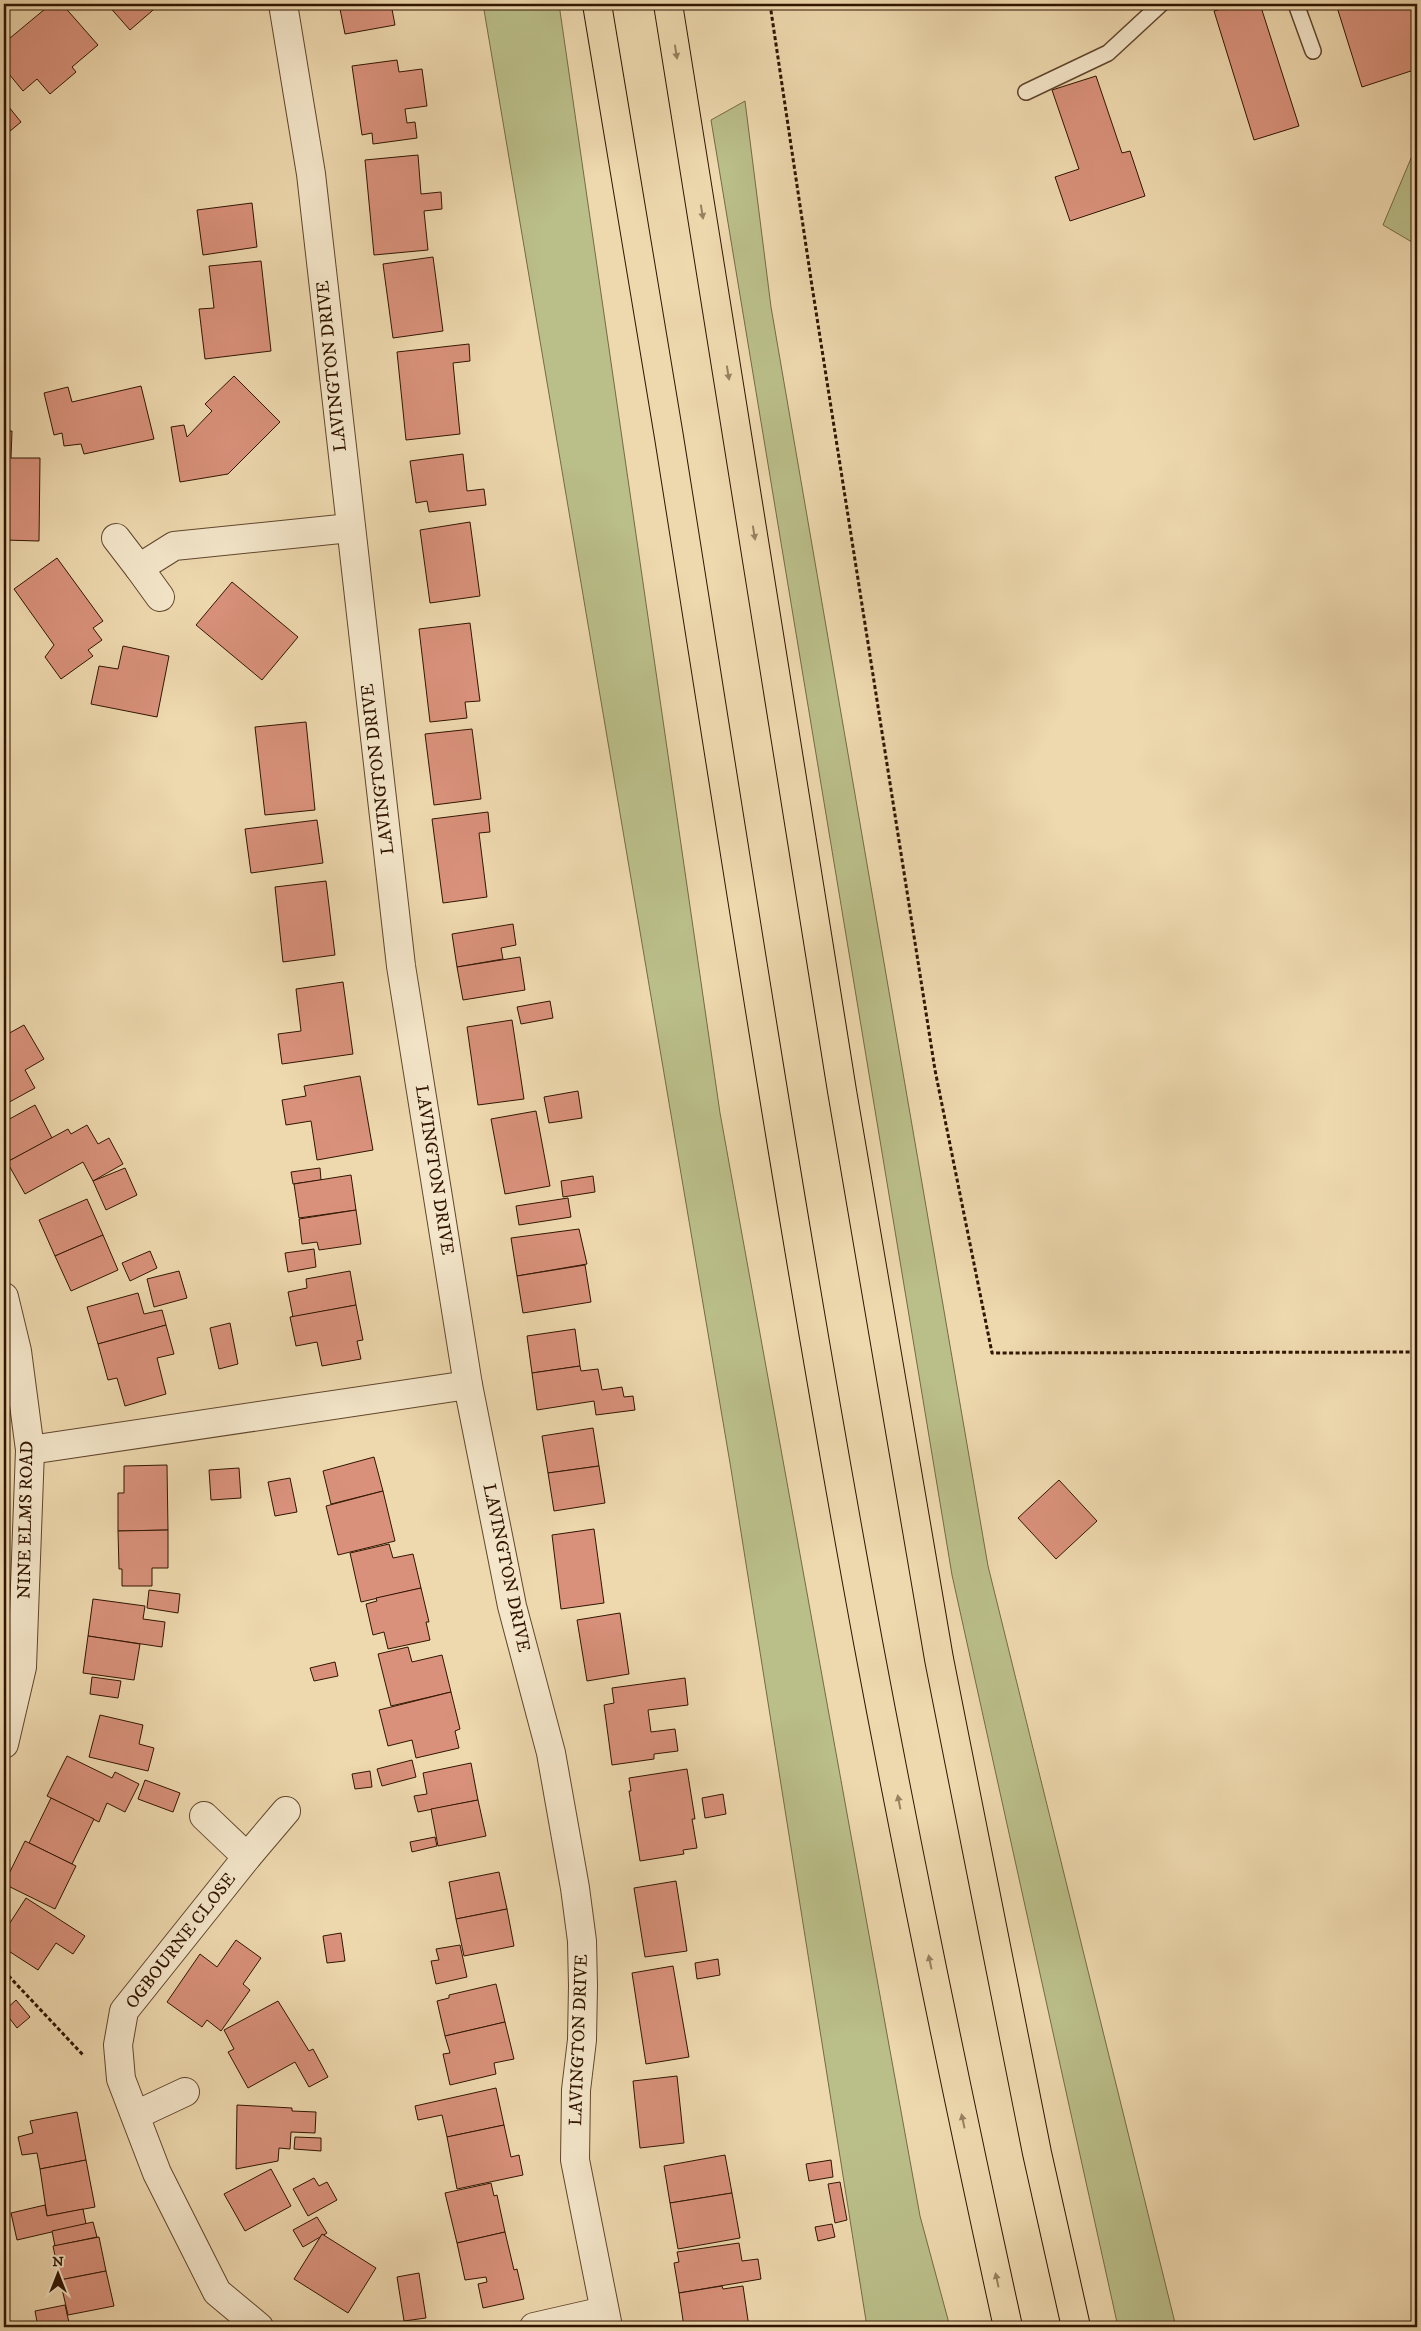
<svg xmlns="http://www.w3.org/2000/svg" width="1421" height="2331" viewBox="0 0 1421 2331" font-family="'IM FELL DW Pica',serif">
<style>
.green{fill:#babe89;stroke:#766a44}
.building{fill:#d9917b;stroke:#311500}
.lines{fill:none;stroke-linecap:round;stroke-linejoin:round}
.lane-casing{stroke:#60462c;stroke-width:18}
.street-casing{stroke:#60462c;stroke-width:30}
.highway-casing{stroke:#311500;stroke-width:30}
.path{stroke:#311500;stroke-width:3;stroke-dasharray:4 2.5;stroke-linecap:butt}
.lane{stroke:#f4e6ca;stroke-width:15}
.street{stroke:#f4e6ca;stroke-width:28}
.highway{stroke:#eed8ae;stroke-width:28}
.oneway{fill:#998060}
.labels{text-anchor:middle;dominant-baseline:central;stroke-width:5;stroke-linejoin:round;paint-order:stroke}
.street-label{font-size:18px;fill:#311500;stroke:#f4e6ca}
</style>
<rect width="100%" height="100%" fill="#eed8ae"/>
<filter id="stains"><feTurbulence type="fractalNoise" baseFrequency=".004" numOctaves="4"/><feColorMatrix values="0 0 0 0 .2 0 0 0 0 .09 0 0 0 0 .02 0 0 0 .5 -.17"/></filter>
<radialGradient id="worn" r=".72"><stop offset=".6" stop-color="#630" stop-opacity="0"/><stop offset="1" stop-color="#630" stop-opacity=".3"/></radialGradient>
<g class="green">
<polygon points="483,4 559,4 720,1113 920,2216 950,2327 867,2327 731,1469"/>
<polygon points="745,101 771,307 988,1566 1176,2327 1118,2327 952,1575 711,120"/>
<polygon points="1417,144 1417,245 1383,225"/>
</g>
<g class="building">
<polygon points="51,4 62,4 98,45 72,67 76,72 50,94 37,79 23,91 4,68 4,43"/>
<polygon points="107,4 160,4 130,30"/>
<polygon points="339,4 391,4 395,25 345,34"/>
<polygon points="1238,4 1260,4 1299,126 1254,140 1214,11"/>
<polygon points="1336,4 1417,4 1417,69 1362,87"/>
<polygon points="397,60 399,72 422,69 427,106 405,109 407,123 415,122 417,138 373,144 372,133 362,135 352,66"/>
<polygon points="1096,76 1122,153 1130,151 1145,196 1070,221 1055,177 1079,169 1052,90"/>
<polygon points="4,101 21,122 4,136"/>
<polygon points="418,155 421,194 441,192 442,209 424,211 428,250 374,255 365,160"/>
<polygon points="252,203 257,247 203,255 197,210"/>
<polygon points="433,257 443,331 393,338 383,264"/>
<polygon points="261,261 271,351 205,359 199,309 214,308 209,266"/>
<polygon points="469,344 470,361 453,363 460,434 406,440 397,352"/>
<polygon points="234,376 280,422 228,474 180,482 171,427 184,425 187,437 212,411 205,404"/>
<polygon points="141,386 154,439 84,454 81,444 64,446 62,433 54,435 44,393 68,387 72,402"/>
<polygon points="4,431 12,431 11,458 40,458 39,541 4,540"/>
<polygon points="463,454 467,491 484,489 486,505 429,512 427,501 416,503 410,461"/>
<polygon points="470,522 480,596 430,603 420,530"/>
<polygon points="57,558 103,621 93,628 102,640 88,650 93,656 61,679 45,657 54,645 14,589"/>
<polygon points="232,582 298,637 262,680 196,625"/>
<polygon points="470,623 480,701 465,702 467,718 430,722 419,629"/>
<polygon points="123,646 169,656 157,717 91,704 99,666 118,669"/>
<polygon points="306,722 315,810 265,815 255,727"/>
<polygon points="472,729 481,799 434,805 425,734"/>
<polygon points="488,812 490,832 479,833 487,897 443,903 432,819"/>
<polygon points="317,820 323,863 251,873 245,829"/>
<polygon points="326,881 335,955 283,962 275,887"/>
<polygon points="513,924 516,945 501,948 503,959 457,967 452,934"/>
<polygon points="520,957 525,990 463,1000 457,967"/>
<polygon points="343,982 353,1054 282,1064 278,1034 301,1031 296,989"/>
<polygon points="550,1001 553,1018 521,1024 517,1007"/>
<polygon points="512,1020 524,1099 478,1105 467,1027"/>
<polygon points="24,1025 44,1059 25,1070 35,1088 4,1105 4,1036"/>
<polygon points="360,1076 373,1150 317,1160 311,1121 286,1125 282,1100 306,1096 304,1086"/>
<polygon points="578,1091 582,1118 549,1123 544,1097"/>
<polygon points="35,1105 52,1138 7,1162 4,1155 4,1122"/>
<polygon points="536,1111 550,1186 505,1194 491,1119"/>
<polygon points="87,1125 98,1144 109,1138 123,1164 93,1181 83,1162 25,1194 7,1162 68,1129 71,1134"/>
<polygon points="125,1168 137,1195 106,1210 93,1181"/>
<polygon points="320,1168 321,1180 293,1184 291,1172"/>
<polygon points="351,1175 356,1210 299,1218 294,1184"/>
<polygon points="593,1176 595,1192 563,1197 561,1181"/>
<polygon points="568,1198 571,1217 519,1225 516,1206"/>
<polygon points="87,1199 103,1235 55,1256 39,1220"/>
<polygon points="356,1210 361,1244 319,1250 317,1242 302,1244 299,1219"/>
<polygon points="579,1229 587,1264 517,1276 511,1238"/>
<polygon points="103,1235 118,1270 71,1291 55,1256"/>
<polygon points="314,1249 316,1267 288,1272 285,1253"/>
<polygon points="150,1251 157,1268 130,1281 122,1263"/>
<polygon points="585,1265 591,1302 523,1313 517,1276"/>
<polygon points="179,1271 187,1298 154,1307 147,1279"/>
<polygon points="350,1271 356,1305 293,1317 288,1292 307,1288 306,1279"/>
<polygon points="138,1293 144,1314 162,1310 166,1325 98,1344 87,1307"/>
<polygon points="356,1305 363,1340 357,1341 361,1359 322,1366 317,1342 296,1346 290,1317"/>
<polygon points="230,1323 238,1364 219,1369 210,1328"/>
<polygon points="166,1325 174,1354 157,1358 166,1394 125,1406 117,1378 108,1380 98,1344"/>
<polygon points="575,1329 580,1366 532,1373 527,1336"/>
<polygon points="580,1366 581,1371 598,1369 602,1390 622,1387 624,1397 633,1396 635,1410 596,1415 594,1401 537,1410 532,1373"/>
<polygon points="593,1428 599,1466 548,1473 542,1436"/>
<polygon points="374,1457 383,1491 331,1504 323,1471"/>
<polygon points="167,1465 168,1530 118,1531 118,1493 124,1493 124,1466"/>
<polygon points="599,1466 605,1503 554,1511 548,1473"/>
<polygon points="239,1468 241,1498 211,1500 209,1470"/>
<polygon points="290,1478 297,1512 275,1516 268,1482"/>
<polygon points="1059,1480 1097,1521 1056,1559 1018,1518"/>
<polygon points="383,1491 395,1541 338,1555 326,1506"/>
<polygon points="594,1529 604,1603 561,1609 552,1535"/>
<polygon points="168,1530 168,1568 152,1568 152,1586 122,1586 122,1569 119,1569 118,1531"/>
<polygon points="389,1544 393,1558 413,1554 421,1588 361,1602 350,1553"/>
<polygon points="421,1588 429,1622 426,1622 430,1640 388,1649 384,1632 373,1635 366,1604 377,1601 376,1598"/>
<polygon points="149,1590 180,1594 178,1613 147,1608"/>
<polygon points="93,1599 145,1606 143,1619 165,1622 162,1647 88,1636"/>
<polygon points="620,1613 629,1674 587,1681 577,1620"/>
<polygon points="88,1636 140,1644 134,1680 83,1673"/>
<polygon points="408,1647 412,1662 442,1655 451,1692 391,1706 378,1654"/>
<polygon points="335,1662 338,1676 314,1681 310,1668"/>
<polygon points="92,1677 121,1681 118,1698 90,1694"/>
<polygon points="685,1678 688,1705 648,1710 651,1732 675,1729 678,1751 654,1754 654,1759 612,1765 604,1705 614,1703 612,1688"/>
<polygon points="451,1692 460,1729 455,1731 459,1748 416,1758 412,1740 388,1746 379,1710"/>
<polygon points="100,1715 143,1725 139,1744 154,1748 148,1771 89,1757"/>
<polygon points="67,1756 112,1778 115,1772 139,1784 125,1812 107,1803 99,1822 47,1796"/>
<polygon points="412,1760 416,1777 382,1786 377,1769"/>
<polygon points="471,1763 478,1800 418,1812 414,1796 427,1794 423,1773"/>
<polygon points="687,1769 695,1819 692,1819 697,1848 683,1850 684,1854 640,1861 629,1791 631,1791 629,1778"/>
<polygon points="370,1771 372,1787 355,1789 352,1774"/>
<polygon points="145,1780 180,1793 173,1812 138,1799"/>
<polygon points="723,1794 726,1814 705,1818 702,1798"/>
<polygon points="51,1798 94,1819 72,1864 29,1843"/>
<polygon points="478,1800 486,1836 438,1846 431,1809"/>
<polygon points="435,1837 437,1846 412,1852 410,1842"/>
<polygon points="25,1841 76,1866 55,1909 4,1884"/>
<polygon points="499,1872 507,1909 456,1919 449,1882"/>
<polygon points="676,1881 687,1951 645,1957 634,1888"/>
<polygon points="26,1898 85,1936 73,1954 56,1943 38,1970 4,1948 4,1932"/>
<polygon points="507,1909 514,1946 464,1956 456,1919"/>
<polygon points="341,1933 345,1961 327,1963 323,1936"/>
<polygon points="236,1940 261,1958 243,1984 250,1990 221,2031 207,2020 202,2027 167,2002 200,1954 217,1967"/>
<polygon points="460,1945 467,1977 436,1984 431,1961 439,1960 436,1949"/>
<polygon points="718,1959 720,1975 697,1979 695,1963"/>
<polygon points="673,1966 689,2057 646,2064 632,1973"/>
<polygon points="496,1984 505,2022 445,2036 437,2001 449,1998 449,1995"/>
<polygon points="16,2000 30,2017 17,2028 4,2011"/>
<polygon points="278,2001 309,2051 313,2049 328,2077 309,2087 295,2062 248,2088 228,2052 234,2049 224,2030"/>
<polygon points="505,2022 514,2059 494,2063 496,2074 450,2085 443,2054 450,2053 445,2036"/>
<polygon points="677,2076 684,2143 640,2148 633,2081"/>
<polygon points="496,2088 504,2125 447,2137 442,2115 418,2120 415,2106"/>
<polygon points="237,2105 292,2108 292,2111 316,2112 315,2133 291,2132 290,2149 279,2148 278,2161 236,2169"/>
<polygon points="77,2112 86,2160 40,2169 37,2153 22,2155 18,2137 33,2133 30,2121"/>
<polygon points="504,2125 511,2157 519,2155 523,2175 457,2189 447,2137"/>
<polygon points="295,2137 321,2138 321,2151 294,2149"/>
<polygon points="725,2155 732,2193 670,2203 664,2166"/>
<polygon points="86,2160 95,2207 47,2216 40,2169"/>
<polygon points="831,2160 833,2177 809,2181 806,2164"/>
<polygon points="271,2169 291,2206 245,2231 224,2194"/>
<polygon points="314,2178 319,2186 327,2182 337,2200 308,2216 293,2189"/>
<polygon points="840,2182 847,2220 835,2223 828,2184"/>
<polygon points="491,2183 494,2196 497,2195 505,2232 457,2243 445,2193"/>
<polygon points="732,2193 740,2238 678,2249 670,2203"/>
<polygon points="45,2205 47,2216 83,2209 86,2224 17,2240 11,2213"/>
<polygon points="317,2217 327,2233 303,2247 293,2230"/>
<polygon points="93,2222 97,2237 55,2246 52,2231"/>
<polygon points="832,2224 835,2237 818,2241 815,2227"/>
<polygon points="505,2232 514,2270 517,2269 524,2299 483,2308 478,2284 487,2282 486,2277 465,2280 457,2243"/>
<polygon points="322,2234 376,2268 348,2313 294,2279"/>
<polygon points="99,2237 106,2271 60,2280 53,2246"/>
<polygon points="739,2243 742,2261 758,2259 761,2279 679,2293 674,2263 679,2262 677,2252"/>
<polygon points="106,2271 114,2306 68,2315 60,2280"/>
<polygon points="419,2273 426,2318 404,2321 397,2277"/>
<polygon points="722,2286 723,2289 743,2286 749,2327 684,2327 679,2293"/>
<polygon points="65,2305 70,2327 38,2327 35,2311"/>
</g>
<g class="lines">
<g class="lane-casing">
<g id="lane">
<polyline points="1296,4 1313,51"/>
<polyline points="1026,92 1108,53 1161,4"/>
</g>
</g>
<g class="street-casing">
<g id="street">
<polyline points="283,4 311,174 401,966 468,1385 512,1606 551,1753 575,1888 582,1941 583,1986 582,2040 576,2090 575,2160 608,2327"/>
<polyline points="116,538 139,568"/>
<polyline points="160,597 139,568 174,546 350,528"/>
<polyline points="4,1297 17,1351 30,1450 22,1667 4,1744"/>
<polyline points="30,1450 468,1385"/>
<polyline points="204,1816 247,1857"/>
<polyline points="136,2115 185,2092"/>
<polyline points="259,2327 217,2292 157,2173 121,2079 118,2045 124,2011 247,1857 286,1811"/>
<polyline points="534,2327 604,2311"/>
</g>
</g>
<g class="highway-casing">
<g id="highway">
<path d="M597,4C621,148 646,292 669,437C733,839 794,1241 868,1642C911,1871 958,2099 1008,2327"/>
<polyline points="668,4 842,1091 939,1659 1037,2153 1076,2327"/>
</g>
</g>
<g class="path">
<polyline points="770,4 812,286 935,1070 992,1353 1417,1352"/>
<polyline points="4,1971 84,2056"/>
</g>
<use href="#lane" class="lane"/>
<use href="#street" class="street"/>
<use href="#highway" class="highway"/>
</g>
<defs><path id="oneway-solid" d="M-6-.8H1V-3.2L6.5 0L1 3.2V.8H-6Z" transform="scale(1.25)"/></defs>
<g class="oneway">
<use href="#oneway-solid" transform="translate(676 52) rotate(81)"/>
<use href="#oneway-solid" transform="translate(702 212) rotate(81)"/>
<use href="#oneway-solid" transform="translate(728 373) rotate(81)"/>
<use href="#oneway-solid" transform="translate(754 533) rotate(81)"/>
<use href="#oneway-solid" transform="translate(899 1802) rotate(-101)"/>
<use href="#oneway-solid" transform="translate(930 1962) rotate(-102)"/>
<use href="#oneway-solid" transform="translate(963 2121) rotate(-102)"/>
<use href="#oneway-solid" transform="translate(997 2280) rotate(-102)"/>
</g>
<g class="labels">
<g class="street-label">
<text transform="translate(332 366) rotate(-96)">LAVINGTON DRIVE</text>
<text transform="translate(378 769) rotate(-97)">LAVINGTON DRIVE</text>
<text transform="translate(434 1170) rotate(81)">LAVINGTON DRIVE</text>
<text transform="translate(26 1520) rotate(-89)">NINE ELMS ROAD</text>
<text transform="translate(506 1568) rotate(78)">LAVINGTON DRIVE</text>
<text transform="translate(181 1941) rotate(-52)">OGBOURNE CLOSE</text>
<text transform="translate(579 2040) rotate(-88)">LAVINGTON DRIVE</text>
</g>
</g>
<rect width="1421" height="2331" fill="none" stroke="#eed8ae" stroke-width="20"/>
<rect x="5" y="5" width="1411" height="2321" fill="none" stroke="#311500" stroke-width="2.5"/>
<rect x="10" y="10" width="1401" height="2311" fill="none" stroke="#311500"/>
<g transform="translate(58 2274)" stroke="#f4e6ca" stroke-width="4" paint-order="stroke">
<path d="M0-4L9 19L0 12L-9 19Z" fill="#311500"/>
<text y="-8" font-size="14" font-weight="bold" text-anchor="middle" fill="#311500">N</text>
</g>
<rect width="100%" height="100%" filter="url(#stains)"/>
<rect width="100%" height="100%" fill="url(#worn)"/>
</svg>
